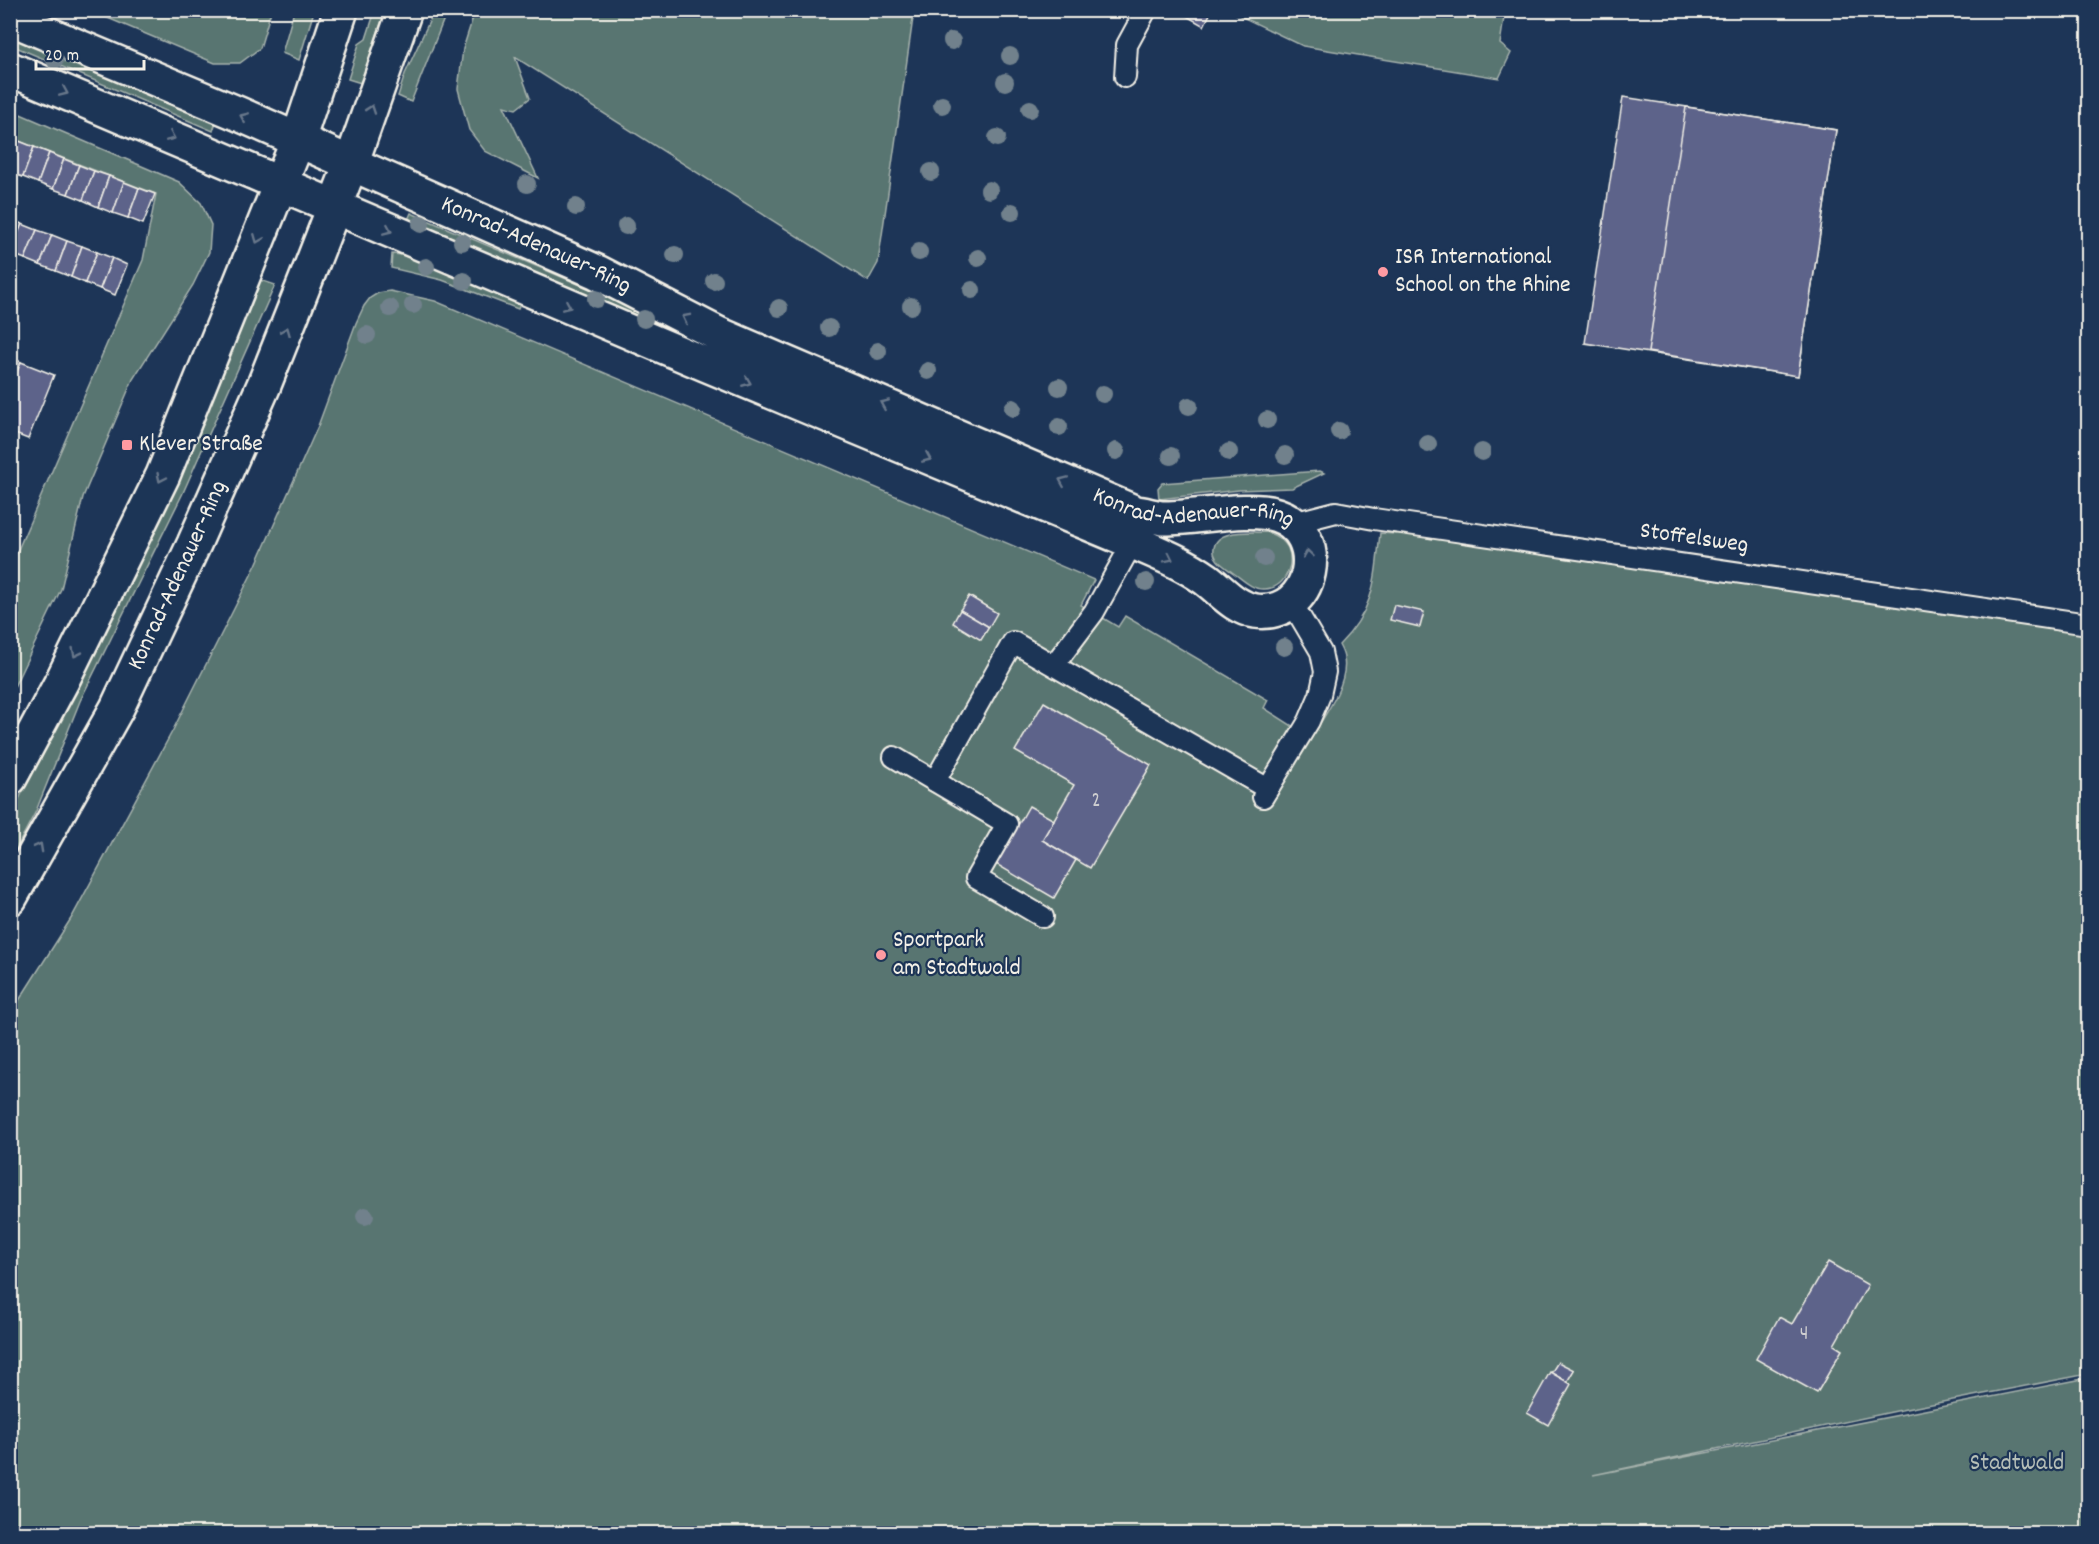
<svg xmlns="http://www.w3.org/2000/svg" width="2099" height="1544" viewBox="0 0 2099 1544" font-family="Dekko,sans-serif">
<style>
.green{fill:#587471;stroke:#a6b2ac;stroke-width:1.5}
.building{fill:#5d648a;stroke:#f4f1e8;stroke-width:1.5}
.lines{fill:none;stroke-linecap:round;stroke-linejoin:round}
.lane-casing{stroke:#f4f1e8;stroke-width:24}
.street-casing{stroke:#f4f1e8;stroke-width:38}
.primary-casing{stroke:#f4f1e8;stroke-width:38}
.lane{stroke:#1d3557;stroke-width:20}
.street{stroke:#1d3557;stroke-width:33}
.primary{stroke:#1d3557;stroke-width:33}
.tree{fill:#71818c}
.oneway{stroke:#68778a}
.poi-dot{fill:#ff9aa2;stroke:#1d3557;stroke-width:2}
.labels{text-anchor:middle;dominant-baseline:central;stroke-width:4.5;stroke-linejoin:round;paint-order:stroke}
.number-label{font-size:21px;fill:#ceced0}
.street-label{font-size:24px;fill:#f4f1e8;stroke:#1d3557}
.poi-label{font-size:24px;fill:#f4f1e8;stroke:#1d3557;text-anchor:start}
.park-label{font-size:24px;fill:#b6bfb8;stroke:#1d3557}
</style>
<rect width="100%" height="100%" fill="#1d3557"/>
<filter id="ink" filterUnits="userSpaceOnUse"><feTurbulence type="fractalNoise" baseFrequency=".0167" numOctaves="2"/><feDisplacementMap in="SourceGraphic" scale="12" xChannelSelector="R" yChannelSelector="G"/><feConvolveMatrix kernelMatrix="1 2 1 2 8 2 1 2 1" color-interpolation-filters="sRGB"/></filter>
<g filter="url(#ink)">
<g class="green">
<polygon points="91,11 271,11 260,48 240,63 215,63"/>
<polygon points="294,11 314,11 299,60 282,53"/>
<polygon points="375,11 385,11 361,83 348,79 359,44 366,39"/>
<polygon points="434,11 447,11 411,102 398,96 405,74"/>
<polygon points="475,11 914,11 878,263 868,281 515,57 530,98 516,109 504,106 538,178 485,151 469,130 458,89 463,49"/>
<polygon points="1230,11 1505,11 1500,44 1511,53 1499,78 1303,46"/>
<polygon points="10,35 199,115 209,115 217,119 213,131 11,45"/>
<polygon points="11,110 179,182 201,203 211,225 209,252 193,285 133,379 83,497 61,589 11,693 11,566 143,260 156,194 11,138"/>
<polygon points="411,213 649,314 673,331 673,335 406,224"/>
<polygon points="392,254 417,256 523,297 518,309 442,280 391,268"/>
<polygon points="260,280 275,285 182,495 80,701 36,811 11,858 11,814 74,695 174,490"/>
<path d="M390,291L435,301L1094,580L1081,605L1118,627L1125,616L1268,700L1264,708L1311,738C1323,718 1349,683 1344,659C1344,654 1341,649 1339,645C1375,609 1375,580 1380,533L1396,534L1402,531L2088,633V1374L1906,1409L1593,1475L2088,1378V1533L11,1534V1013L72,917L173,730L256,565L318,426L356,323L364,306L370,298L378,293Z"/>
<polygon points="1320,471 1324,473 1292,488 1239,490 1159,499 1158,488 1162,483"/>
<path d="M1267,532C1275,535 1284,540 1288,548C1295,566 1284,589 1264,589C1252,590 1241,578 1232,572C1224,566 1212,559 1214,548C1217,528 1252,533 1267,532Z"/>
</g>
<g class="building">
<polygon points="1176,10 1212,10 1204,26"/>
<polygon points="1623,97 1836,130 1798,376 1585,343"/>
<polygon points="1686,107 1836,130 1798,376 1648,352"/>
<polygon points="10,138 19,141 10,163"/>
<polygon points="19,141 34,147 23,177 10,173 10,163"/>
<polygon points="34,147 49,153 38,183 23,177"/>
<polygon points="49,153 64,159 53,189 38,183"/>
<polygon points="64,159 79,165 68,194 53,189"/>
<polygon points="79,165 94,171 83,200 68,194"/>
<polygon points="94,171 109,176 98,207 83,200"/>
<polygon points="109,176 124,182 113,213 98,207"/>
<polygon points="124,182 139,188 128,218 113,213"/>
<polygon points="139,188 155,194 143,224 128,218"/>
<polygon points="10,219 22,224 10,253"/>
<polygon points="22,224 37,230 25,259 10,253"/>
<polygon points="37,230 52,235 40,265 25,259"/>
<polygon points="52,235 67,241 56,271 40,265"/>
<polygon points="67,241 82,246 71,277 56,271"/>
<polygon points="82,246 97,252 85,283 71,277"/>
<polygon points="97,252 112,258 100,289 85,283"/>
<polygon points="112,258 127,265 115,295 100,289"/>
<polygon points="10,357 21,362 10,389"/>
<polygon points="21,362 54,375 28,439 10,432 10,389"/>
<polygon points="969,596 997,613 989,627 960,610"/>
<polygon points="1394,605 1424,612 1420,627 1390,620"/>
<polygon points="960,610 989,627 981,640 953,623"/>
<polygon points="1044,702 1151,765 1090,868 1042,840 1074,785 1015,751"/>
<polygon points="1029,806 1054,820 1042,840 1076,860 1054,898 996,864"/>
<polygon points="1828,1262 1868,1285 1834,1345 1842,1350 1817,1393 1756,1359 1779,1317 1792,1324"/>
<polygon points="1558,1362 1574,1370 1567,1382 1551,1373"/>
<polygon points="1550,1372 1571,1384 1548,1425 1527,1413"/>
</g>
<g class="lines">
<g class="lane-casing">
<g id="lane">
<polyline points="1125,77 1127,45 1146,10"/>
<polyline points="1293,523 1336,512 1374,519 2088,624"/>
<polyline points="1054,665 1094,612 1133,542 1134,533"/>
<polyline points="894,757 1007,824 976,878 1043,917"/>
<polyline points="935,781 1013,642 1268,789"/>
<polyline points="1263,797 1309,721 1320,695 1325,672 1321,652 1292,603"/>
</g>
</g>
<g class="street-casing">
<g id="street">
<path id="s1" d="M10,18L239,114L597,272L718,334L1136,513C1145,514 1154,517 1163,518C1195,519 1248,505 1277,515C1330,533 1315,618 1255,611C1235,608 1222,591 1206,579C1184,563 1158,553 1133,542L705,364L10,69"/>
</g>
</g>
<g class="primary-casing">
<g id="primary">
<polyline points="10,778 62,681 163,475 298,140 341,10"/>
<path id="s2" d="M10,898L117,708L194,544L264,385L307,277L351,164L405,10"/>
</g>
</g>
<use href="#lane" class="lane"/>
<use href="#street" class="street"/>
<use href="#primary" class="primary"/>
</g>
<g class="tree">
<circle cx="952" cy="41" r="9"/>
<circle cx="1010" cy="56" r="9"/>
<circle cx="55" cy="60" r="9"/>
<circle cx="1005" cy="82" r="9"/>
<circle cx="942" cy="105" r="9"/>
<circle cx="1030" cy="109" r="9"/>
<circle cx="997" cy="138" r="9"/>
<circle cx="931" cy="172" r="9"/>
<circle cx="527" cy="184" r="9"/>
<circle cx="989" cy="190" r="9"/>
<circle cx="576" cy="207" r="9"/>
<circle cx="1012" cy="212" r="9"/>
<circle cx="421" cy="224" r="9"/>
<circle cx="626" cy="226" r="9"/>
<circle cx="462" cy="242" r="9"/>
<circle cx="919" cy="252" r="9"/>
<circle cx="675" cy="255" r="9"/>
<circle cx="978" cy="258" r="9"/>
<circle cx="426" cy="267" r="9"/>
<circle cx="464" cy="281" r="9"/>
<circle cx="714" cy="281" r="9"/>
<circle cx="972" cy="290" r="9"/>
<circle cx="596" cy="299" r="9"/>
<circle cx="413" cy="305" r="9"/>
<circle cx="911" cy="306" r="9"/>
<circle cx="390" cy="308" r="9"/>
<circle cx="779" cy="308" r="9"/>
<circle cx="644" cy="319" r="9"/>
<circle cx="829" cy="328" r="9"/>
<circle cx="367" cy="335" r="9"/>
<circle cx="878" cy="351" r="9"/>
<circle cx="928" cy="371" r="9"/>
<circle cx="1059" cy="387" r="9"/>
<circle cx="1103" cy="394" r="9"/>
<circle cx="1189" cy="406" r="9"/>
<circle cx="1013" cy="408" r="9"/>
<circle cx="1267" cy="420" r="9"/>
<circle cx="1059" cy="427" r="9"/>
<circle cx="1339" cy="431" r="9"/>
<circle cx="1428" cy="444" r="9"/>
<circle cx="1116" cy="451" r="9"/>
<circle cx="1229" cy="452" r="9"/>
<circle cx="1482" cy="452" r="9"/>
<circle cx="1285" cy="455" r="9"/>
<circle cx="1171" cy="456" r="9"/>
<circle cx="1264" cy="558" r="9"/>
<circle cx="1146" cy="582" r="9"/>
<circle cx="1284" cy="647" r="9"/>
<circle cx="365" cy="1216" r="9"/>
</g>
<defs><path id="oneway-chevron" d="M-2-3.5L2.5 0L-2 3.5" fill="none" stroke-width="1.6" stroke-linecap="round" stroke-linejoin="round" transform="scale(1.5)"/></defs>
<g class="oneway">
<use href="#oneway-chevron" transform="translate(64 92) rotate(23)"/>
<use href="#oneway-chevron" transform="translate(371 109) rotate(-71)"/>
<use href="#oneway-chevron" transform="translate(244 117) rotate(-157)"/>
<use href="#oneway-chevron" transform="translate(171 137) rotate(23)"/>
<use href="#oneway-chevron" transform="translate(388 230) rotate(23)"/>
<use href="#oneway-chevron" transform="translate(258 239) rotate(112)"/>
<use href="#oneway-chevron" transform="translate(567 306) rotate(23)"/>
<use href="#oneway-chevron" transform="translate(686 318) rotate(-153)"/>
<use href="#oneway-chevron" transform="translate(286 331) rotate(-68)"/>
<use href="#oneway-chevron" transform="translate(747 382) rotate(22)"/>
<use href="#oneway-chevron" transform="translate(884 404) rotate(-157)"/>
<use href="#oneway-chevron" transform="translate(927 458) rotate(23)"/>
<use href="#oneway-chevron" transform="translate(161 478) rotate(115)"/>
<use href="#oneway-chevron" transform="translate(1063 481) rotate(-157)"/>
<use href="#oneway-chevron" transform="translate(1308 554) rotate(-98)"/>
<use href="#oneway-chevron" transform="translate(1169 558) rotate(26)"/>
<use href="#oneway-chevron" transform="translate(76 653) rotate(116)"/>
<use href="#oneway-chevron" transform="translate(39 847) rotate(-61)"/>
</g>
</g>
<g class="poi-dot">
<circle cx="1383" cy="272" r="6"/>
<rect x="121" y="439" width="12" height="12" rx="3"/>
<circle cx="881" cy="955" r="6"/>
</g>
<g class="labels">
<g class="number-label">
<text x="1096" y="802">2</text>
<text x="1804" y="1335">4</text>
</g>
<g class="street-label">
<text stroke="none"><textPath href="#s1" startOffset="573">Konrad-Adenauer-Ring</textPath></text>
<text stroke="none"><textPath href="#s1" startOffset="1287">Konrad-Adenauer-Ring</textPath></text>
<text transform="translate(1694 539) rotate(8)">Stoffelsweg</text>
<text stroke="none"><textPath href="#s2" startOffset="364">Konrad-Adenauer-Ring</textPath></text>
</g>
<g class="poi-label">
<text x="1395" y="258">ISR International<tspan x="1395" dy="28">School on the Rhine</tspan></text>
<text x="139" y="445">Klever Straße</text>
<text x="893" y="941">Sportpark<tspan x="893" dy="28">am Stadtwald</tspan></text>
</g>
<g class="park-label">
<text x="2017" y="1464">Stadtwald</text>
</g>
</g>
<rect width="2099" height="1544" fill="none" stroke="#1d3557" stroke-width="36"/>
<rect x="18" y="18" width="2063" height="1508" fill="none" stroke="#f4f1e8" stroke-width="2" filter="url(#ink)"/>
<path d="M36 60v9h108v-9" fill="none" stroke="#f4f1e8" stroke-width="3"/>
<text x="45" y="60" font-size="18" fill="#f4f1e8" stroke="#1d3557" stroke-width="4.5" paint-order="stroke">20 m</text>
</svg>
